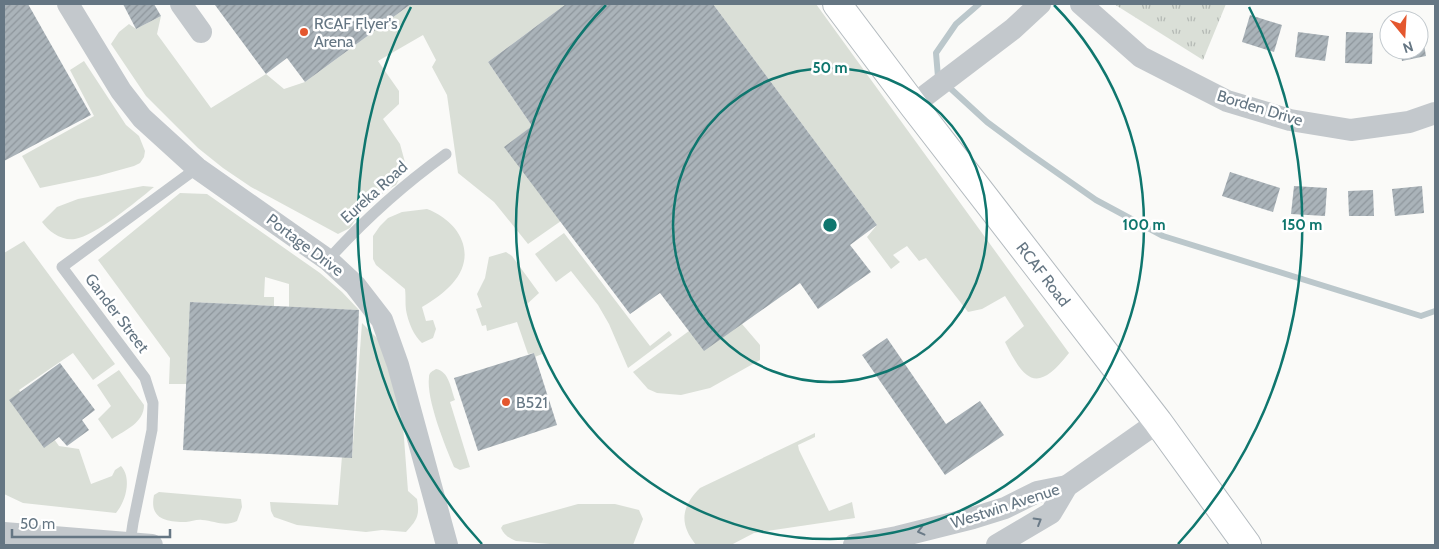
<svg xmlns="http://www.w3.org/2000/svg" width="1439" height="549" viewBox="0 0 1439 549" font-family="Cabin,sans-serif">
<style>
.grass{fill:#dadfd7}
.park{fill:url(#park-tufts)}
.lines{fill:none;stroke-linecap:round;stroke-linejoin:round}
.stream{stroke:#bbc7cb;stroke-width:6}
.building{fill:url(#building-hatch)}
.secondary-casing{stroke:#b3babf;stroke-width:30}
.service{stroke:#c3c8cc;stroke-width:11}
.minor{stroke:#c3c8cc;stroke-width:22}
.secondary{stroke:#fff;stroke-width:28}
.oneway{stroke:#6a7a87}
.ring{fill:none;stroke:#0f766e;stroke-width:2.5}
.poi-dot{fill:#e4572e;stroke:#fff;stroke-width:2}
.labels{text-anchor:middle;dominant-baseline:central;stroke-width:5;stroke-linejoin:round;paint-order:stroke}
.poi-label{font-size:16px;fill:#657683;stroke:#fff;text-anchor:start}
.street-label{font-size:16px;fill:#657683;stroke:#fff}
.centre{fill:#0f766e;stroke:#fff;stroke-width:2.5}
.ring-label{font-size:15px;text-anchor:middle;font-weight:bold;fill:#0f766e;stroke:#fff;stroke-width:5;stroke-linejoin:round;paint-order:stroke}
</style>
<defs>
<pattern id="park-tufts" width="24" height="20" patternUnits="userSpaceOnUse" patternTransform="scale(1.25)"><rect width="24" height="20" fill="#dadfd7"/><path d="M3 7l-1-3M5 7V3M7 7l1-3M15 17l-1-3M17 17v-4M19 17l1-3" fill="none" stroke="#b4b9b4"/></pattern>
<pattern id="building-hatch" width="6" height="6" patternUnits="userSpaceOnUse" patternTransform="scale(1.25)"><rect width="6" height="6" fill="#aab3b9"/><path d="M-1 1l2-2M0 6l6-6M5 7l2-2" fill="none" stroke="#8e969c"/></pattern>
</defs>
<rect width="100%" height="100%" fill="#fafaf8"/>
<g class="grass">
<polygon points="411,4 566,4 488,62 532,126 505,147 561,221 528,244 494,202 458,173 447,95 432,67 436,60 423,35 378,61 399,91 399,104 383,119 400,144 406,166 396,185 387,190 371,203 358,216 350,228 338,234 251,187 223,168 198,148 146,96 111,44 119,32 129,24 136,29 161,16 157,34 211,108 266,74 284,89 305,82"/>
<path d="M713,4H816L1069,353C1038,393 1025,383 1005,342L1024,326L1005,296L982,309L968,312L926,258L919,261L907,246L893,255L900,262L891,269L867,237L877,225Z"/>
<polygon points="84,61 126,125 139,136 145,151 144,157 140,163 134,166 98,176 40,188 22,156 94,116 70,70"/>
<path d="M143,186L154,187C137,201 95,236 75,239C62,241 49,232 42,222L57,207L78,199Z"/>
<polygon points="180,193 207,194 320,273 342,292 359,310 289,307 289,284 265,277 264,297 274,297 274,306 191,302 186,384 169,384 170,358 98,260"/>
<path d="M427,209C459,221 479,254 452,284C444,293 432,301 422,307L426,321L433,320L436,329L433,338L422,343C414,336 408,322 406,310C405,303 406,297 405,289L376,265L373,259V236L380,226L388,218L402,212Z"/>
<polygon points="564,233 650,346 669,331 672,335 628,368 609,324 598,305 571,271 556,282 535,254"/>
<path d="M24,241L115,364L93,380L73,353L19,390L59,446L79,449L91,484L112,476L115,470L121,466C132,478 126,501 116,513L23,503L4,494V253Z"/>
<polygon points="506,252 512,256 539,293 526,305 542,354 535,357 534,353 528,354 517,322 487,331 486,325 482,326 476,309 482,307 477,294 485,278 489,257"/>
<path d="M362,323L379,340L402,412L408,491L417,499C420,516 417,520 406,532L382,530L366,532L297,525L274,517L271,511L270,502L338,505L342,456L352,457Z"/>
<polygon points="742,324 760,345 760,360 710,388 681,395 657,393 648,389 633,372 689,331"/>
<path d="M436,369C449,371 451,389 455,400L450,402L470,467L460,470L454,467C445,446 426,399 429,377C429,372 433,371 436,369Z"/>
<path d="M119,370L144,405C144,423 125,430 112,439L98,419L111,406L97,385Z"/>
<path d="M815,433V437L798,445L799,450L829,511L852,502L855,518L754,533L731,545H696C679,524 681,507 700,488Z"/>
<path d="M159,492L241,499L242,507L237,521C225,527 215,521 202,520C197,519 191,522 186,522C166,522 149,519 154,495Z"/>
<path d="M578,504H615L639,510L643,519L633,545H561L516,541C509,538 504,535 501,528L503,525Z"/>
</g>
<polygon class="park" points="1114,4 1226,4 1203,60"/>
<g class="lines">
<polyline class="stream" points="979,4 956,24 936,53 938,77 987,122 1026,151 1096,200 1163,236 1421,316 1435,311"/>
</g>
<g class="building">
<polygon points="4,4 28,4 91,115 4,161"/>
<polygon points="123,4 154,4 161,16 136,29"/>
<polygon points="217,4 411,4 305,82 287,58 266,74 215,5"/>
<polygon points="566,4 713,4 877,225 850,245 871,272 818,309 800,283 704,351 660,293 630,314 504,147 532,126 488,62"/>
<polygon points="1250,15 1282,25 1274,52 1242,42"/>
<polygon points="1419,28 1421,28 1426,56 1402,61 1400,50 1419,50"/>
<polygon points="1298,32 1329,36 1325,61 1295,57"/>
<polygon points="1346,32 1373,33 1372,64 1345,63"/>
<polygon points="1230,172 1280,188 1273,212 1222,196"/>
<polygon points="1294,186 1327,188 1325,216 1291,214"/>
<polygon points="1422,186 1424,213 1395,216 1392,189"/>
<polygon points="1373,190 1374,216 1349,216 1348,191"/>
<polygon points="190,302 359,310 352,458 183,450"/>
<polygon points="887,338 946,424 980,401 1004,435 945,475 862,355"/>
<polygon points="534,353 557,425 478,451 454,378"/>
<polygon points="60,363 95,410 82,420 89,430 67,446 59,437 44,448 9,400"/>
</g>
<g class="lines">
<g class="secondary-casing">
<g id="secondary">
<path id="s1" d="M837,4L913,105L1158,422L1247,545"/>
</g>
</g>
<g class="service">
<path d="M328,260C364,220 403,185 446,154"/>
<polyline points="130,543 133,523 152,430 153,403 145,378 62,267 197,168"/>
</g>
<g class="minor">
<polyline points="68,4 121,91 142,118 197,168 328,260 355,285 382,320 398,365 447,545"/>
<polyline points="181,4 201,32"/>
<polyline points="1081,4 1141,57 1227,101 1290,120 1351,130 1409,122 1435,113"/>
<polyline points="913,105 1013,29 1040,4"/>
<polyline points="4,533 152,545"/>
<polyline points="854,545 897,537 973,518 1005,508 1037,492 1067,486"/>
<polyline points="997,545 1051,513 1067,486 1158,422"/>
</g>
<use href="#secondary" class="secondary"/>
</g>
<defs><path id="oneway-chevron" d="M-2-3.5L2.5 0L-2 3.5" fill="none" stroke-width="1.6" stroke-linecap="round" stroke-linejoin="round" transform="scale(1.25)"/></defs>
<g class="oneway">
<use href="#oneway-chevron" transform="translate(1038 521) rotate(-31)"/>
<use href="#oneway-chevron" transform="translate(921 531) rotate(166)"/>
</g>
<g class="ring">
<circle cx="830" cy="225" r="157"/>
<path d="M1054 5A314 314 0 1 1 606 5"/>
<path d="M482 544A472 472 0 0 1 411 7M1249 7A472 472 0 0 1 1178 544"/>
</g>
<g class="poi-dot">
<circle cx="304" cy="32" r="5"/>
<circle cx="506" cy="402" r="5"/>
</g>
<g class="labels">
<g class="poi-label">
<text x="314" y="23">RCAF Flyer's<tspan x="314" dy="18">Arena</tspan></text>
<text x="516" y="402">B521</text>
</g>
<g class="street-label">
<text transform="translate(1260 108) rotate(17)">Borden Drive</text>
<text transform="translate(374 192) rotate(-42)">Eureka Road</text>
<text transform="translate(305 245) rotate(37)">Portage Drive</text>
<text stroke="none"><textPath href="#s1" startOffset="340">RCAF Road</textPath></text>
<text transform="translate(117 313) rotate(53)">Gander Street</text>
<text transform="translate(1005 506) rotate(-18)">Westwin Avenue</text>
</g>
</g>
<circle cx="830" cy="225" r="8" class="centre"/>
<g class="ring-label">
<text x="830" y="73">50 m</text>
<text x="1144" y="230">100 m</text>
<text x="1302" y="230">150 m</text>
</g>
<rect width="1439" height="549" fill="none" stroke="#657683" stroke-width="10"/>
<g transform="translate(1404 35) rotate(162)"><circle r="24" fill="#ffffff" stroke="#c1c8cd"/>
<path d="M0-4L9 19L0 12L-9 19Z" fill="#e4572e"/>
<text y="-8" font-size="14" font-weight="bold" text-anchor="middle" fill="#657683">N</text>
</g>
<path d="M12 529v8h158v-8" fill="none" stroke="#657683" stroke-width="2.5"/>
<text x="20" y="529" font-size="15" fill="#657683" stroke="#ffffff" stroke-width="4" paint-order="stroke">50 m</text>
</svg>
